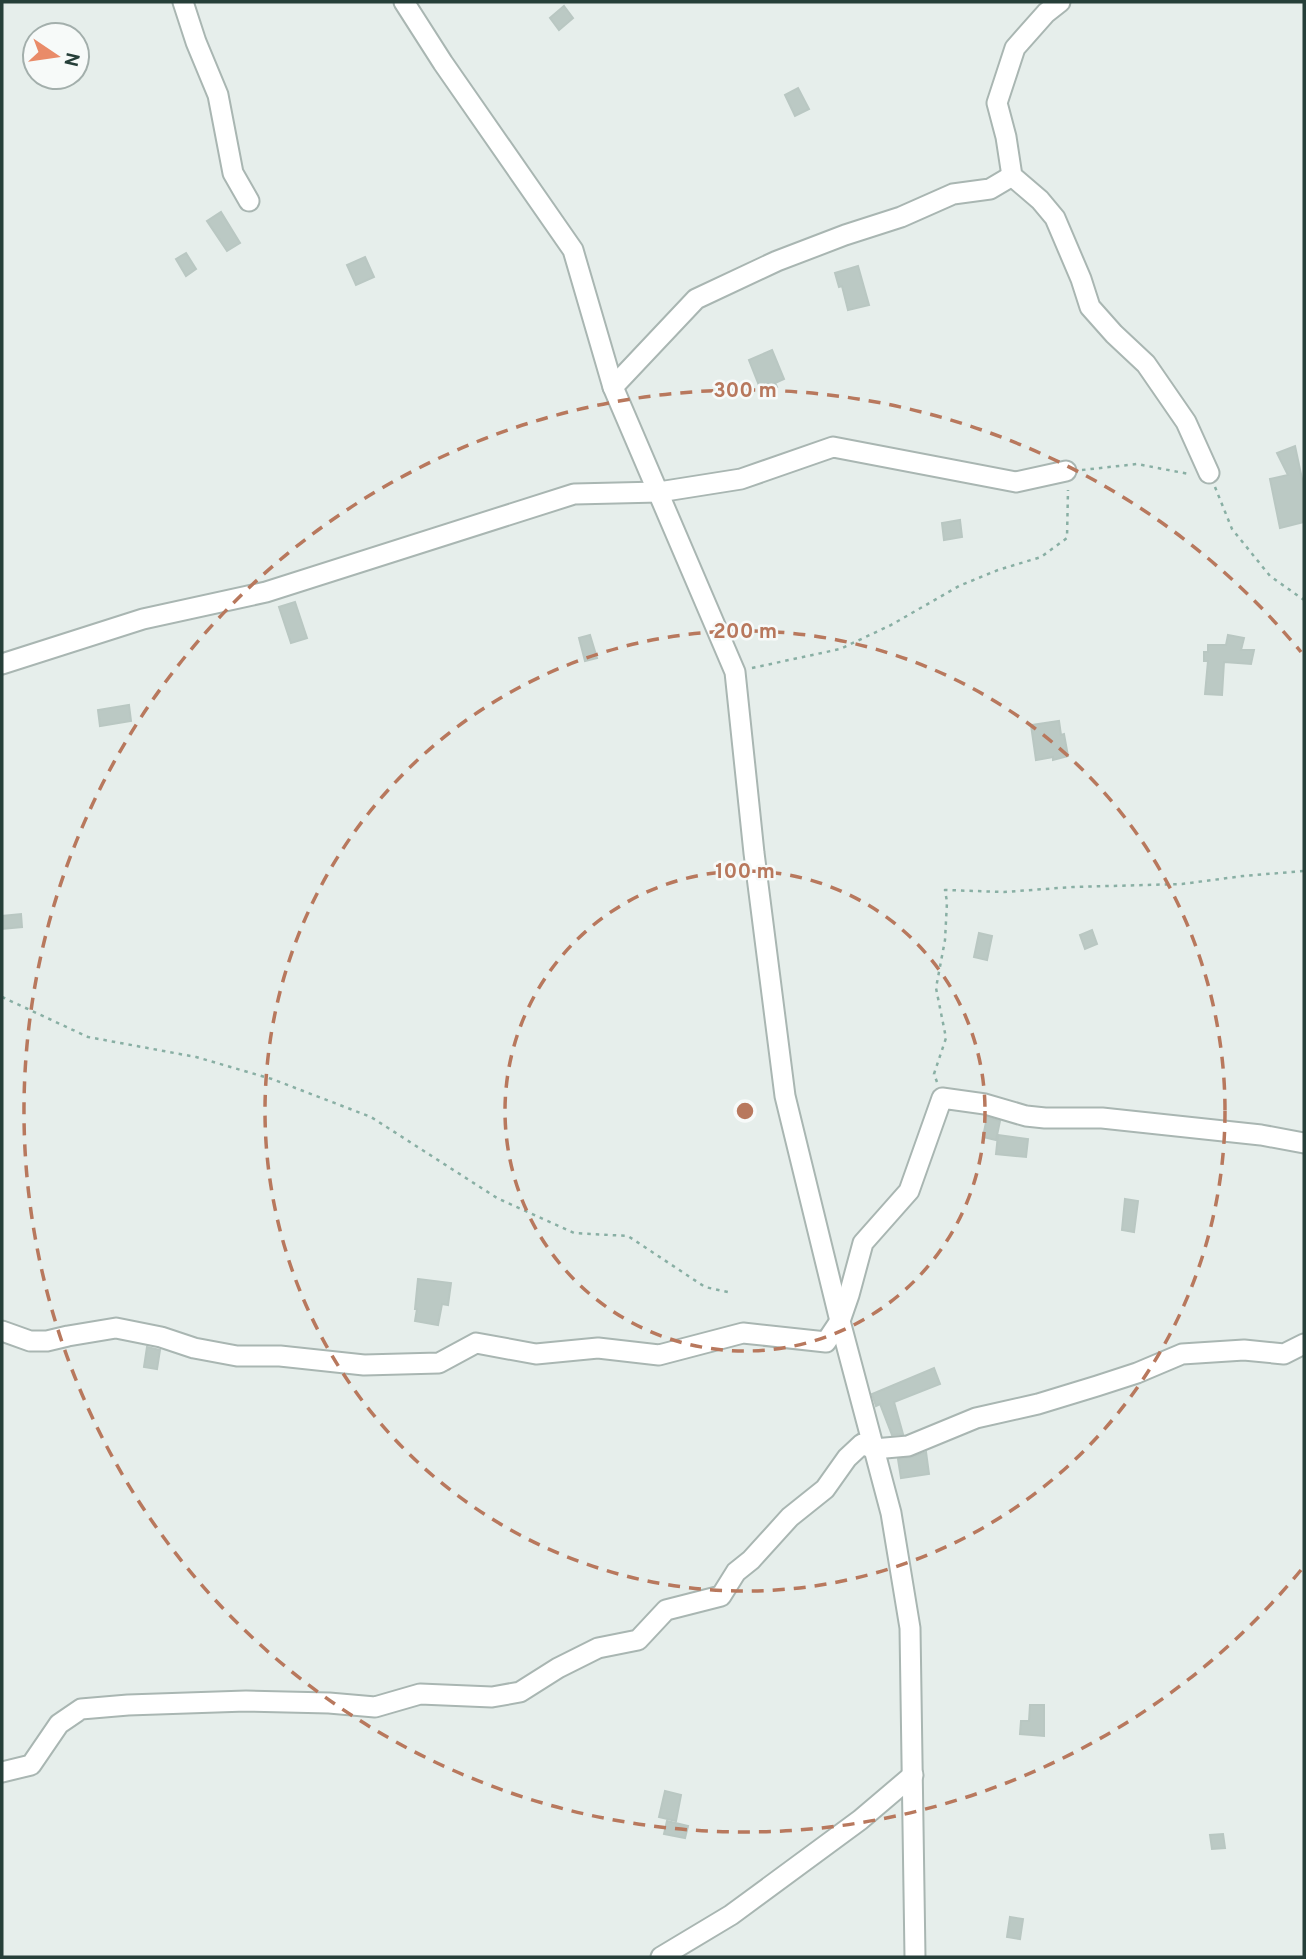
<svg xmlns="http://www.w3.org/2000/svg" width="1306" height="1959" viewBox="0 0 1306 1959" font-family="Overpass,sans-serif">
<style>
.building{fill:#bbc9c4;stroke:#b9c7c2;stroke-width:2}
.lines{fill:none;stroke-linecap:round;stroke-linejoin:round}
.minor-casing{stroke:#a9b6b2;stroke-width:23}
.path{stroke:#89afa4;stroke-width:2.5;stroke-dasharray:3.5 5;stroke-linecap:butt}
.minor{stroke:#fff;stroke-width:19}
.ring{fill:none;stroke:#b8785d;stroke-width:3.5;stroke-dasharray:12 9}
.centre{fill:#b8785d;stroke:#f7faf9;stroke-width:3.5}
.ring-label{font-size:21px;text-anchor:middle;font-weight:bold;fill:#b8785d;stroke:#f7faf9;stroke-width:5;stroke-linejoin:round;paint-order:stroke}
</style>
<rect width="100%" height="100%" fill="#e6eeeb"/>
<g class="building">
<polygon points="564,6 573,18 559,30 550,18"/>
<polygon points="798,88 809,109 795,116 785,95"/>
<polygon points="221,212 240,243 227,251 207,221"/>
<polygon points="186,253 196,269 186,276 176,259"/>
<polygon points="365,257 374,277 356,285 347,265"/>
<polygon points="858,266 869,305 848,310 842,286 839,287 835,273"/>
<polygon points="772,350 784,379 775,383 777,387 762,393 749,360"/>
<polygon points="1295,446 1304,488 1304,522 1280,528 1270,479 1288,475 1277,453"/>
<polygon points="960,520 962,537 944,540 942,523"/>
<polygon points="295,602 307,638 291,643 279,607"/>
<polygon points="590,635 597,658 585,661 579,638"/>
<polygon points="1228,635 1244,638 1241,650 1254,650 1251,664 1224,662 1222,695 1205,694 1208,661 1204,661 1204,652 1208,652 1208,645 1226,645"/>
<polygon points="129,705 131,721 100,726 98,710"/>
<polygon points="1059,721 1061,735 1064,734 1068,756 1053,760 1053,757 1036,760 1031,725"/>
<polygon points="21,914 22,927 2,929 2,916"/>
<polygon points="1092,930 1097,944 1085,949 1080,935"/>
<polygon points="979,933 992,936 987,960 974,957"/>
<polygon points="987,1117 1000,1121 996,1140 983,1137"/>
<polygon points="998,1135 1028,1139 1026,1157 996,1154"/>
<polygon points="1125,1199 1138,1201 1134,1232 1122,1230"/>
<polygon points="418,1279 451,1283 448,1305 442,1304 438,1325 415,1321 417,1309 415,1309"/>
<polygon points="147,1347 160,1350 157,1369 144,1367"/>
<polygon points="934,1368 940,1384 894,1402 903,1434 892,1435 880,1404 876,1406 872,1394"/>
<polygon points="926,1452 929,1474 901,1478 898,1459 912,1457"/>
<polygon points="1030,1705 1044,1705 1044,1736 1020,1734 1021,1721 1029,1721"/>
<polygon points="665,1791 681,1795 676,1821 659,1817"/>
<polygon points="667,1821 688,1826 685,1838 664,1834"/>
<polygon points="1223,1834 1225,1848 1212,1849 1210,1835"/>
<polygon points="1010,1917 1023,1919 1020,1939 1007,1937"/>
</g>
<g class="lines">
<g class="minor-casing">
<g id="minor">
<polyline points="183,2 196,42 218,95 233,173 249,201"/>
<polyline points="404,2 443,63 573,250 613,387 735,672 754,853 785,1096 840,1321 891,1513 910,1628 915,1957"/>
<polyline points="1060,2 1046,13 1015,48 997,103 1006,137 1012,176 1040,200 1055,218 1081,279 1090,307 1114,334 1146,364 1186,422 1209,473"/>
<polyline points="613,387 696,299 777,261 845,235 901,217 953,194 990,189 1012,176"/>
<polyline points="2,664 143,619 266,592 574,494 659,492 741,479 833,447 1016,482 1066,471"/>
<polyline points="2,1331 30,1341 47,1341 68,1336 116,1328 161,1337 194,1348 237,1356 280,1356 364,1365 439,1363 476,1343 536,1354 598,1348 659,1355 743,1333 826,1342 840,1321 849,1295 863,1243 909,1191 942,1098 985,1104 1026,1116 1045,1118 1102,1118 1261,1135 1304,1143"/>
<polyline points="2,1772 31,1765 59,1724 81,1709 128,1705 246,1701 329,1703 375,1707 420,1694 492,1697 520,1692 558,1668 598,1648 638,1640 666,1610 721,1596 736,1572 751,1560 790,1517 825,1489 847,1458 862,1444 874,1449 908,1446 976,1418 1038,1404 1097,1386 1137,1373 1182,1354 1244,1350 1284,1354 1304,1344"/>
<polyline points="661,1957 731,1915 860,1820 913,1775"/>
</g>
</g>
<g class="path">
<polyline points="1082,470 1137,464 1189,474"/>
<polyline points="1215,487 1232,529 1270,576 1304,600"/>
<polyline points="752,668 840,649 891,625 959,586 998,570 1041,557 1067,538 1068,490"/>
<polyline points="2,997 88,1037 196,1057 272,1079 371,1117 497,1198 574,1233 628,1236 705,1287 732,1293"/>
<polyline points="937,1082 934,1074 946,1038 936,988 945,940 947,902 945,890 1004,892 1073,887 1182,884 1243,876 1304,871"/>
</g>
<use href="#minor" class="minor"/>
</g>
<g class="ring">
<circle cx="745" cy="1111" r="240"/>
<circle cx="745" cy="1111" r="480"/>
<path d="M1301 1570A721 721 0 1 1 1301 652"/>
</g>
<circle cx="745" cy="1111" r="10" class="centre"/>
<g class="ring-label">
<text x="745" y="397">300 m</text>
<text x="745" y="638">200 m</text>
<text x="745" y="878">100 m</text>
</g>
<rect width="1306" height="1959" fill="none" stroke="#263f39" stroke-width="7"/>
<g transform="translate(56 56) rotate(103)"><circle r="33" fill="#f7faf9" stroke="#a3afac" stroke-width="2"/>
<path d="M0-5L12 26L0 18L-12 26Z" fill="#e98b69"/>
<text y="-10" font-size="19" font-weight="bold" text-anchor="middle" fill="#263f39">N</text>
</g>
</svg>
